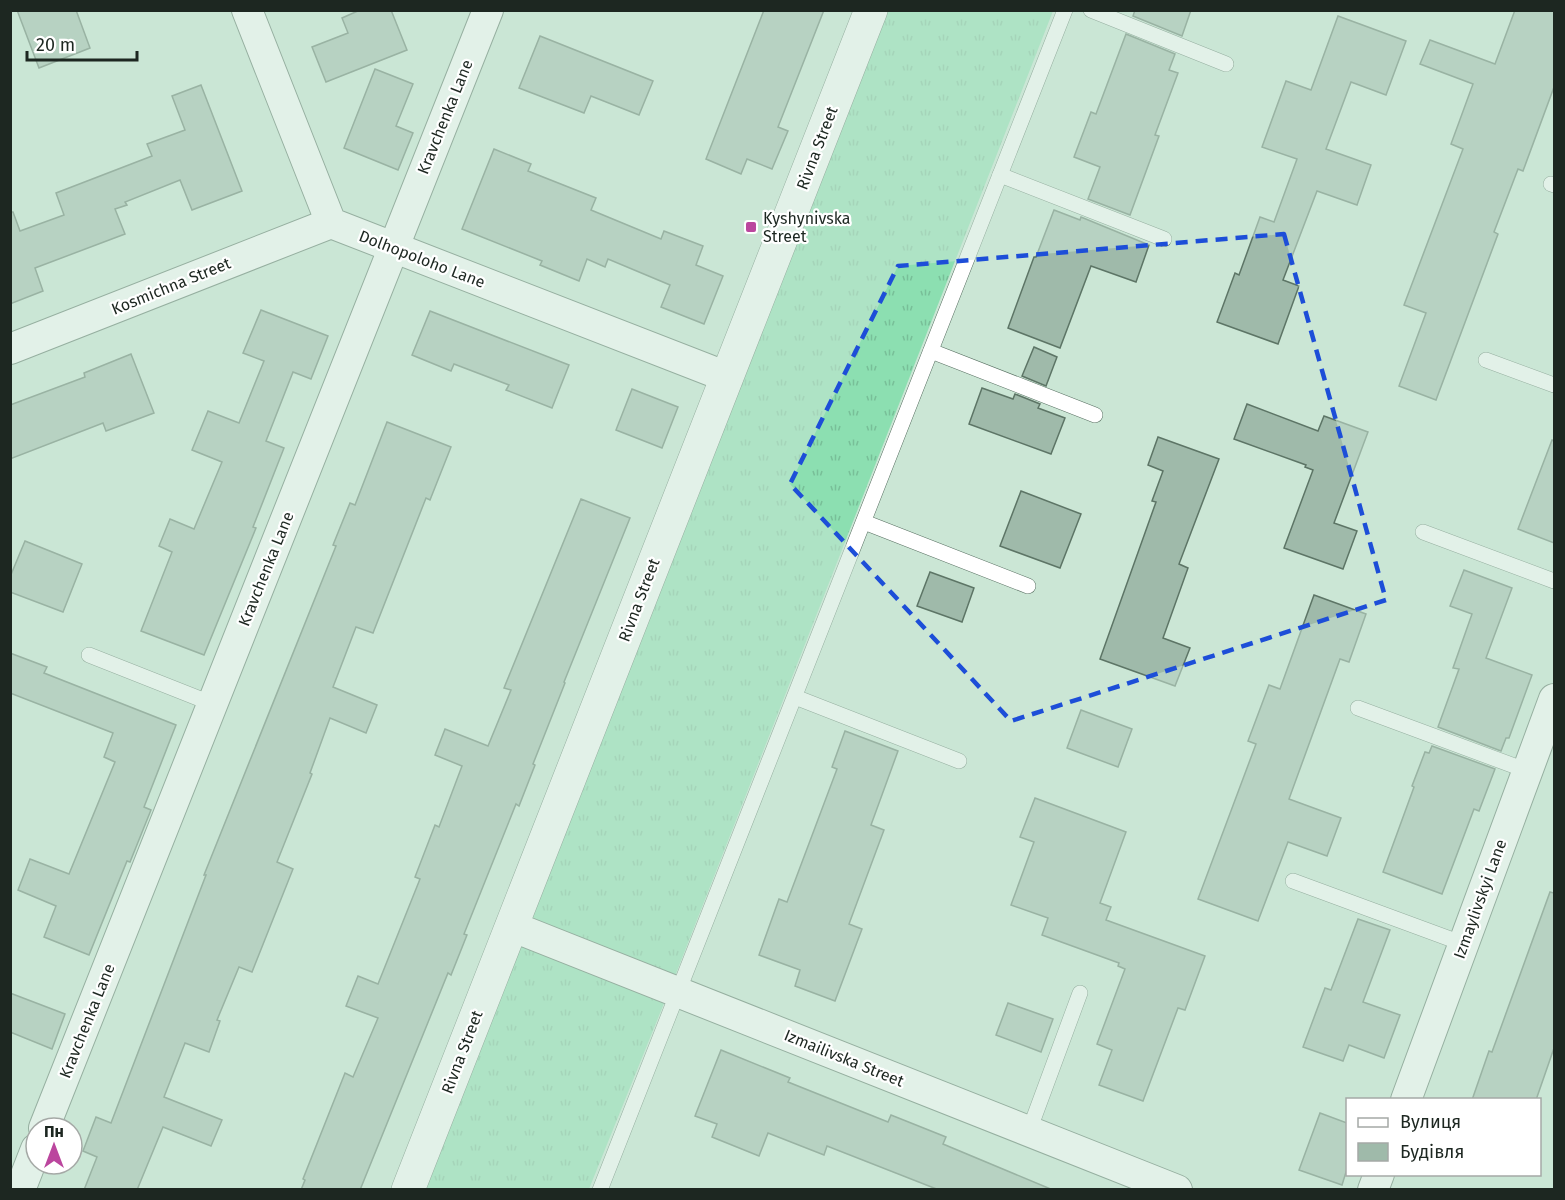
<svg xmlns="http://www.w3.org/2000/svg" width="1565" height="1200" viewBox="0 0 1565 1200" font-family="'Fira Sans',sans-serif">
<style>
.grass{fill:url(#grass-tufts)}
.building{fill:#9fbaaa;stroke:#5d7566;stroke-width:1.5}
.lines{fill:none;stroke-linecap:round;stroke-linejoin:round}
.lane-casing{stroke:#576f61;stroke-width:16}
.street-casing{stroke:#576f61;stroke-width:32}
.secondary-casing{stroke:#576f61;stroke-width:34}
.lane{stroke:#fff;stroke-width:15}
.street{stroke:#fff;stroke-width:30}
.secondary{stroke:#fff;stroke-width:33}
.marked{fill:none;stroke:#1d4ed8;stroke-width:4.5;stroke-dasharray:12 8;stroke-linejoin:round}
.poi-dot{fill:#bb469e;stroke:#fff;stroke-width:2}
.labels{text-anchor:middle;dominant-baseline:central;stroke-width:4.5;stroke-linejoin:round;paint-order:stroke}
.street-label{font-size:16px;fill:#1d2721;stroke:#fff}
.poi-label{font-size:16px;fill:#1d2721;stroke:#fff;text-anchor:start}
</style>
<defs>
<pattern id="grass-tufts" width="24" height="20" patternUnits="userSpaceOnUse" patternTransform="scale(1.5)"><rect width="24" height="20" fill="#8cdfb1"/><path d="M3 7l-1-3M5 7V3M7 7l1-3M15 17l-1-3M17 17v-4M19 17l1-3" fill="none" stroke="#78bf98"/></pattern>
</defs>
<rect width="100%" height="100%" fill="#cbe6d5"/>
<polygon class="grass" points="879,11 1053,11 675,976 589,1189 415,1190"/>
<g class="building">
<polygon points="17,10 76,10 90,48 39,68"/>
<polygon points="360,10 391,10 407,50 326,82 312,47 348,33 342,18"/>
<polygon points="764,10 824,10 778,127 788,131 772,169 747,159 741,174 706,159"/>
<polygon points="1135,10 1191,10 1182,36 1133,16"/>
<polygon points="1515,10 1554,10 1554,87 1523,171 1518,169 1494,232 1498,234 1436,400 1399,386 1426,313 1404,305 1463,149 1451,144 1473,84 1420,64 1430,40 1495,64"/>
<polygon points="1338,16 1406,41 1386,95 1351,82 1326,149 1371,165 1357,205 1317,191 1283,280 1299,286 1278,344 1217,322 1235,273 1239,275 1260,217 1274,222 1297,159 1262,147 1286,81 1311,90"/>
<polygon points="1126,34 1175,54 1169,70 1178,73 1155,135 1159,136 1130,215 1088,199 1100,167 1074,157 1091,112 1096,114"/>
<polygon points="540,36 653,81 639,115 591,96 584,113 519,88"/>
<polygon points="375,69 413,84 396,126 413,133 398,170 344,148"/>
<polygon points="201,85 242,191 192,210 180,180 125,202 127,205 115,209 125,234 35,268 43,291 10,304 10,212 13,212 20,231 64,215 56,193 152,156 147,144 185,130 172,96"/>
<polygon points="494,149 531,164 528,171 596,198 591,210 661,239 664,231 703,246 696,265 723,276 704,324 661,307 670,285 608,259 605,267 587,259 579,281 540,265 542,261 462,229"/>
<polygon points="1054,210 1080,220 1081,217 1149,245 1136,282 1091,266 1060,348 1008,328 1034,257 1036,257"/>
<polygon points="261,310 328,336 311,379 293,372 266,441 284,448 253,527 256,528 204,655 141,631 172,552 159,546 170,519 194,529 222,462 192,450 208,411 239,423 264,361 243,353"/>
<polygon points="430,311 569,365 552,408 506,390 509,385 454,364 451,371 412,355"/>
<polygon points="1034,347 1057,357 1046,386 1022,376"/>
<polygon points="131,354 154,413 106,431 103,423 10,459 10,405 85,377 84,373"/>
<polygon points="982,388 1013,399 1015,394 1040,404 1038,408 1065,418 1051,454 969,424"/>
<polygon points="632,389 678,407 662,448 616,430"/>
<polygon points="1247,404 1318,431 1324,416 1368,432 1334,523 1357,531 1343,569 1284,548 1313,470 1305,467 1306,465 1234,439"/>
<polygon points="387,422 451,447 430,500 426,498 373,633 356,627 333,687 377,705 366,733 330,718 310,773 312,774 277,862 293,869 252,972 239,967 217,1020 220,1021 209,1052 185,1043 164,1097 222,1120 211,1146 163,1127 137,1190 84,1190 97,1157 83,1151 96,1117 111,1123 206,875 204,875 336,546 333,545 350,503 355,505"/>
<polygon points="1158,437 1219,459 1179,564 1188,568 1163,638 1190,648 1175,686 1100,659 1156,502 1152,501 1163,471 1148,465"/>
<polygon points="1552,440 1554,441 1554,543 1518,529"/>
<polygon points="1021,491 1081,514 1060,568 1000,546"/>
<polygon points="581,499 630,518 564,682 565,683 533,764 535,765 519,806 516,804 464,934 467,935 451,975 448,973 360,1190 301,1190 305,1180 303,1179 345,1073 353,1077 378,1018 346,1006 358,976 378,984 420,879 415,877 435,825 439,827 462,766 435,755 445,729 488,746 511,690 504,688"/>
<polygon points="25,541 82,564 63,612 10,592 10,577"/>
<polygon points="1464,570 1512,588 1486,658 1532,675 1509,738 1506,738 1501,751 1438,727 1459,669 1453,668 1472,614 1450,606"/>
<polygon points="930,572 974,588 962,622 917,606"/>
<polygon points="1314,595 1366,614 1349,662 1340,659 1289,799 1341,818 1327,856 1288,842 1258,921 1198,899 1256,744 1248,741 1269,685 1280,689"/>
<polygon points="10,653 47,667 44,673 176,725 144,807 151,810 130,862 127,861 89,955 44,937 56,906 18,890 30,859 69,874 115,762 104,757 113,733 10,693"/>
<polygon points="1081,710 1132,729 1118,767 1067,748"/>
<polygon points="845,731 898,751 871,825 884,830 849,924 862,929 835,1001 795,986 800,970 759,955 779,899 787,902 837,769 832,767"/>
<polygon points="1432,746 1495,769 1479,811 1474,809 1442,894 1383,872 1414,787 1412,786 1425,752 1429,753"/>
<polygon points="1035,798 1126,832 1100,903 1111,907 1106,920 1205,956 1185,1010 1178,1008 1143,1101 1099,1085 1112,1050 1097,1044 1125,969 1118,966 1119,963 1042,935 1048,918 1011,905 1034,842 1020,837"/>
<polygon points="1550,892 1554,893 1554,1048 1536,1100 1472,1100 1489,1051 1492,1052"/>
<polygon points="1358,919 1390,930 1363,1002 1400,1015 1384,1058 1349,1045 1343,1061 1303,1047 1325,988 1331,990"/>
<polygon points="10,993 65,1014 52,1049 10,1032"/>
<polygon points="1008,1003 1053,1019 1041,1052 996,1035"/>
<polygon points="721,1050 790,1078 788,1082 888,1122 891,1115 946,1137 943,1144 1053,1190 939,1190 827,1146 824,1155 768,1133 759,1156 712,1137 717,1124 695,1116"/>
<polygon points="1320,1113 1347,1123 1347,1169 1342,1185 1299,1170"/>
</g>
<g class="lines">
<g class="lane-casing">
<g id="lane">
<polyline points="1091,10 1226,64"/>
<polyline points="1000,175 1164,239"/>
<polyline points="1551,184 1554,185"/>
<polyline points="931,351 1095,415"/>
<polyline points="1486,360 1554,385"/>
<polyline points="864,522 1028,586"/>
<polyline points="1423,532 1554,581"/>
<polyline points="89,655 213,704"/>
<polyline points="795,697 959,761"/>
<polyline points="1358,708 1528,771"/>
<polyline points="1293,881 1464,944"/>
<polyline points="1029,1131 1080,993"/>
<polyline points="600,1190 1065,10"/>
</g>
</g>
<g class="street-casing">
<g id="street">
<polyline points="247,10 331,223 727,377"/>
<polyline points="10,349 331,223"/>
<polyline points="511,926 1177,1190"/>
<polyline points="1406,1100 1554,699"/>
<polyline points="44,1128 488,10"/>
<polyline points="20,1190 36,1149"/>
<polyline points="1373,1190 1379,1174"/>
</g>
</g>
<g class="secondary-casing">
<polyline id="secondary" points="408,1190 871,10"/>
</g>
<use href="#lane" class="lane"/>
<use href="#street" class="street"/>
<use href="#secondary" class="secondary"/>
</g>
<path d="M0 0H1565V1200H0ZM1284,234L1386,600L1011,721L790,484L898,266Z" fill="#cbe6d5" fill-opacity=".55" fill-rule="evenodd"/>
<path class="marked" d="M1284,234L1386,600L1011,721L790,484L898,266Z"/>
<rect class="poi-dot" x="745" y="221" width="12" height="12" rx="3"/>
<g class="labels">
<g class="street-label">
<text transform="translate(445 117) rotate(-68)">Kravchenka Lane</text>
<text transform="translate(817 148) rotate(-69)">Rivna Street</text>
<text transform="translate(422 259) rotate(21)">Dolhopoloho Lane</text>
<text transform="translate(171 286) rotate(-22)">Kosmichna Street</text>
<text transform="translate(266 569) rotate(-68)">Kravchenka Lane</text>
<text transform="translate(639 600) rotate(-69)">Rivna Street</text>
<text transform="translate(1480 899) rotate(-70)">Izmaylivskyi Lane</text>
<text transform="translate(87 1021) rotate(-68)">Kravchenka Lane</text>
<text transform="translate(462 1052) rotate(-69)">Rivna Street</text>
<text transform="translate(844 1058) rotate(22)">Izmailivska Street</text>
</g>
<g class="poi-label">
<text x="763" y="218">Kyshynivska<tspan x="763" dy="18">Street</tspan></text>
</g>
</g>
<rect width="1565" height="1200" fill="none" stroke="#1d2721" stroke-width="24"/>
<rect x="1346" y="1098" width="195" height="78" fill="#ffffff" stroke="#a5a9a6" stroke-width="1.5"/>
<rect x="1358" y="1118" width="30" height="9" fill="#ffffff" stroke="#a5a9a6" stroke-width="1.5"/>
<text x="1400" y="1128" font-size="18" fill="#1d2721">Вулиця</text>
<rect x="1358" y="1143" width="30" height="18" fill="#9fbaaa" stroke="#a5a9a6" stroke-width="1.5"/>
<text x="1400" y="1158" font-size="18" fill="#1d2721">Будівля</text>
<g transform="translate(54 1146)"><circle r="28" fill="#ffffff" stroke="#a5a9a6" stroke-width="1.5"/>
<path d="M0-4.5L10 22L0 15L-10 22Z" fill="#bb469e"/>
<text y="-9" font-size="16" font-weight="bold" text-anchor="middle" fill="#1d2721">Пн</text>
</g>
<path d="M27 51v9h110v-9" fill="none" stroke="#1d2721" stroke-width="3"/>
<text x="36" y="51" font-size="18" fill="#1d2721" stroke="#ffffff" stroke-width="4.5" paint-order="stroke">20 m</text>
</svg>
